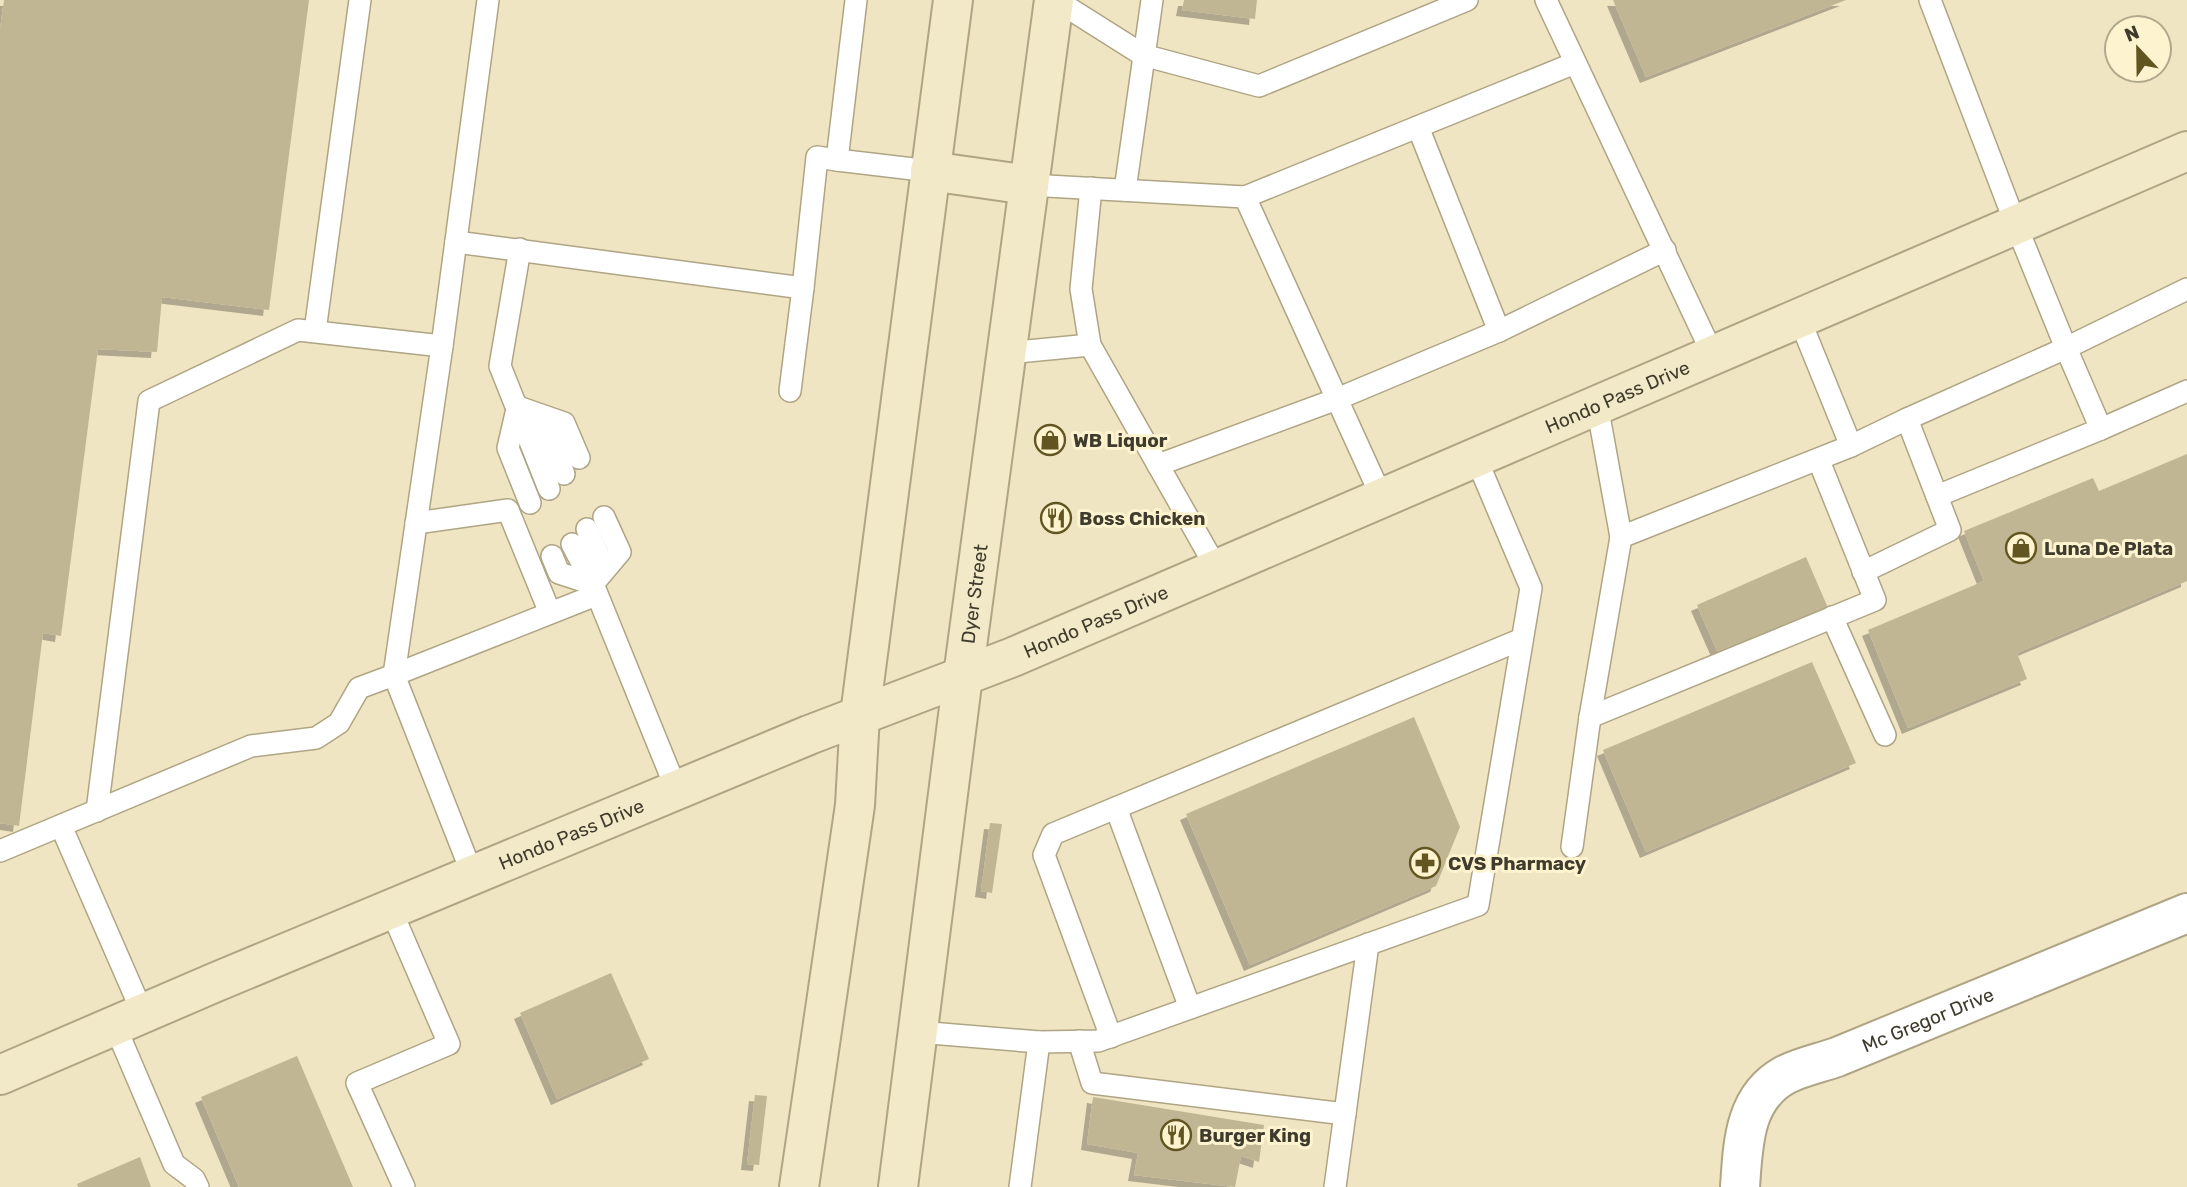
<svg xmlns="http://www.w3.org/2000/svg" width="2187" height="1187" viewBox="0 0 2187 1187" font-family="Rubik,sans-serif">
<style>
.building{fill:#c0b694;filter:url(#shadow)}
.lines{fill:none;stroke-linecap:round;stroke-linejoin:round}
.service-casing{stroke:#afa584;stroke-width:24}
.minor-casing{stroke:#afa584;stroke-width:42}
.secondary-casing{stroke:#afa584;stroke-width:42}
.service{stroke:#fff;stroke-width:21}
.minor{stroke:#fff;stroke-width:38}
.secondary{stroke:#f2e9c8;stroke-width:38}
.labels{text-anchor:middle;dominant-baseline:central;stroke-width:6;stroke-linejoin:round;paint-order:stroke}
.street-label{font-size:19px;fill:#3f3b2d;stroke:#fdf3cf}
.poi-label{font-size:19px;font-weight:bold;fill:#3f3b2d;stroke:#fdf3cf;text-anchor:start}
</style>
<defs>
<filter id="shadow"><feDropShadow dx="-6" dy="6" stdDeviation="0" flood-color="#0004"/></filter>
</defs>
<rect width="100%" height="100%" fill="#f0e5c2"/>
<g class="building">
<polygon points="4,0 309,0 269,310 162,297 157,352 98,349 61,636 43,633 19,826 0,823 0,30"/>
<polygon points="1184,0 1257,0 1255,19 1182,10"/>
<polygon points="1613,0 1846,0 1646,77"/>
<polygon points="2187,454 2187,581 2017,653 2027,679 1908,728 1868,630 1984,581 1964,531 2093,478 2099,491"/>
<polygon points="1806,557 1828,608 1719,655 1697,605"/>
<polygon points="1812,662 1856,763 1646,852 1603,750"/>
<polygon points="1414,717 1460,827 1436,886 1250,965 1186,814"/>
<polygon points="990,823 1002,824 992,893 981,891"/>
<polygon points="611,973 649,1059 557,1099 520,1013"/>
<polygon points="297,1056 353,1187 239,1187 201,1097"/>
<polygon points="755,1095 767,1096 759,1165 747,1164"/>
<polygon points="1093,1097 1264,1125 1259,1162 1241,1156 1235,1187 1134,1175 1138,1153 1087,1144"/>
<polygon points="140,1157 151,1187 78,1187 77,1184"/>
</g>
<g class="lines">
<g class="service-casing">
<g id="service">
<polyline points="488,0 442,346 394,675 596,595"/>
<polyline points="856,0 837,160 930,171"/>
<polyline points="1056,0 1143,55 1259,86 1467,0"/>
<polyline points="1546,0 1713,355"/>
<polyline points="1029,185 1245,197 1382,498"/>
<polyline points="1091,188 1081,289 1090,345 1217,569"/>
<polyline points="1125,190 1152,0"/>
<polyline points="1245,197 1575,63"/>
<polyline points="456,242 803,288 817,157 837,160"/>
<polyline points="520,249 500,366 549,489"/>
<polyline points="2187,289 2066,348 2101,429 2187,391"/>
<polyline points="315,331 360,0"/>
<polyline points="1499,331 1665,250"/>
<polyline points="1007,353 1090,345"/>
<polyline points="790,391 803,288"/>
<polyline points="1597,405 1621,537 1851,446 1799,318"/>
<polyline points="518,407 564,423 579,458"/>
<polyline points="517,409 508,448 530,503"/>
<polyline points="525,413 547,433 564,474"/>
<polyline points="1851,446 1907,419 2066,348 2016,225 1930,0"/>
<polyline points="1158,465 1337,399 1499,331 1418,127"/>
<polyline points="1937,496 2101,429"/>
<polyline points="416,523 508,510 550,613"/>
<polyline points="587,529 598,554 593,582"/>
<polyline points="572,544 593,584 677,791"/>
<polyline points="552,556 559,573 593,584"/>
<polyline points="1863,572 1950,530 1907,419"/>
<polyline points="593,584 620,552 604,517"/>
<polyline points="1832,617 1885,735"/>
<polyline points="1590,717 1875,600 1819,461"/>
<polyline points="1116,808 1190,1008"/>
<polyline points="97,811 149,401 298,330 442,346"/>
<polyline points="61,826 143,1014"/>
<polyline points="1572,847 1590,717 1621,537"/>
<polyline points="0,851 251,746 316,738 339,723 359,688 394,675 473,876"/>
<polyline points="391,910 449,1044 357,1083 404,1187"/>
<polyline points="115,1026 174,1164 194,1179 198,1187"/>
<polyline points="918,1032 1039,1042 1020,1187"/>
<polyline points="1111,1037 1044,855 1053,834 1522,639"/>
<polyline points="1079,1041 1092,1083 1345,1114"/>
<polyline points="1039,1042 1098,1041 1478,905 1531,588 1476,458"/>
<polyline points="1335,1187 1368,944"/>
</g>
</g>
<g class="minor-casing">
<g id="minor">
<path id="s1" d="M1740,1187C1743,1146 1743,1098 1785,1075C1800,1067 1820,1063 1837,1057L2187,913"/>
</g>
</g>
<g class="secondary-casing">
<g id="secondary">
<polyline points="930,171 1029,185"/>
<path id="s2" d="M0,1075L216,982L809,735L1013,657L2187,151"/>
<polyline points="799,1187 855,805 860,715 953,0"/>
<path id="s3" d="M898,1187L963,676L1054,0"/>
</g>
</g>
<use href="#service" class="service"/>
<use href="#minor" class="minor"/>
<use href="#secondary" class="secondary"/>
</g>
<defs>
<g id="shop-ring" transform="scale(1.575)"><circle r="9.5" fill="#fdf3cf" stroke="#635522" stroke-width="1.5"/><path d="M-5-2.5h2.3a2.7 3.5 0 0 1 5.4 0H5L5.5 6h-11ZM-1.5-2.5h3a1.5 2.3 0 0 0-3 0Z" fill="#635522"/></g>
<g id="restaurant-ring" transform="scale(1.575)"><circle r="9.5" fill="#fdf3cf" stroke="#635522" stroke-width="1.5"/><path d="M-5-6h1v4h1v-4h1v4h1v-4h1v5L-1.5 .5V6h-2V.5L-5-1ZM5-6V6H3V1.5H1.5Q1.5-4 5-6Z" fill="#635522"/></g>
<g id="pharmacy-ring" transform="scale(1.575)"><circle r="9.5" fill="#fdf3cf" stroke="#635522" stroke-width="1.5"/><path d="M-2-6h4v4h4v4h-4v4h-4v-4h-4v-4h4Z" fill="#635522"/></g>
</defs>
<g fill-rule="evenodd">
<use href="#shop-ring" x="1050" y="440"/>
<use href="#restaurant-ring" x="1056" y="518"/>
<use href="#shop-ring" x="2021" y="548"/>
<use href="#pharmacy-ring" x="1425" y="863"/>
<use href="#restaurant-ring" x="1176" y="1135"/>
</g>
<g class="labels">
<g class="street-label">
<text stroke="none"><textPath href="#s2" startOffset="1754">Hondo Pass Drive</textPath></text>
<text stroke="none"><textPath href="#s3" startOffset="598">Dyer Street</textPath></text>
<text stroke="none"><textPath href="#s2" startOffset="1186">Hondo Pass Drive</textPath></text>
<text stroke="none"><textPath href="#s2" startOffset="620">Hondo Pass Drive</textPath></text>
<text stroke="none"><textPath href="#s1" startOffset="280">Mc Gregor Drive</textPath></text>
</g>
<g class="poi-label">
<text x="1073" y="440">WB Liquor</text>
<text x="1079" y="518">Boss Chicken</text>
<text x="2044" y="548">Luna De Plata</text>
<text x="1448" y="863">CVS Pharmacy</text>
<text x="1199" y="1135">Burger King</text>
</g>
</g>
<g transform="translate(2138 49) rotate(338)"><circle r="33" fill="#fdf3cf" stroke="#b1a98e" stroke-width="2"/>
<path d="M0-5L12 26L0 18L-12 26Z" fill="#635522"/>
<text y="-10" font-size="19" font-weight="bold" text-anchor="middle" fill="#3f3b2d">N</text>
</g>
</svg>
